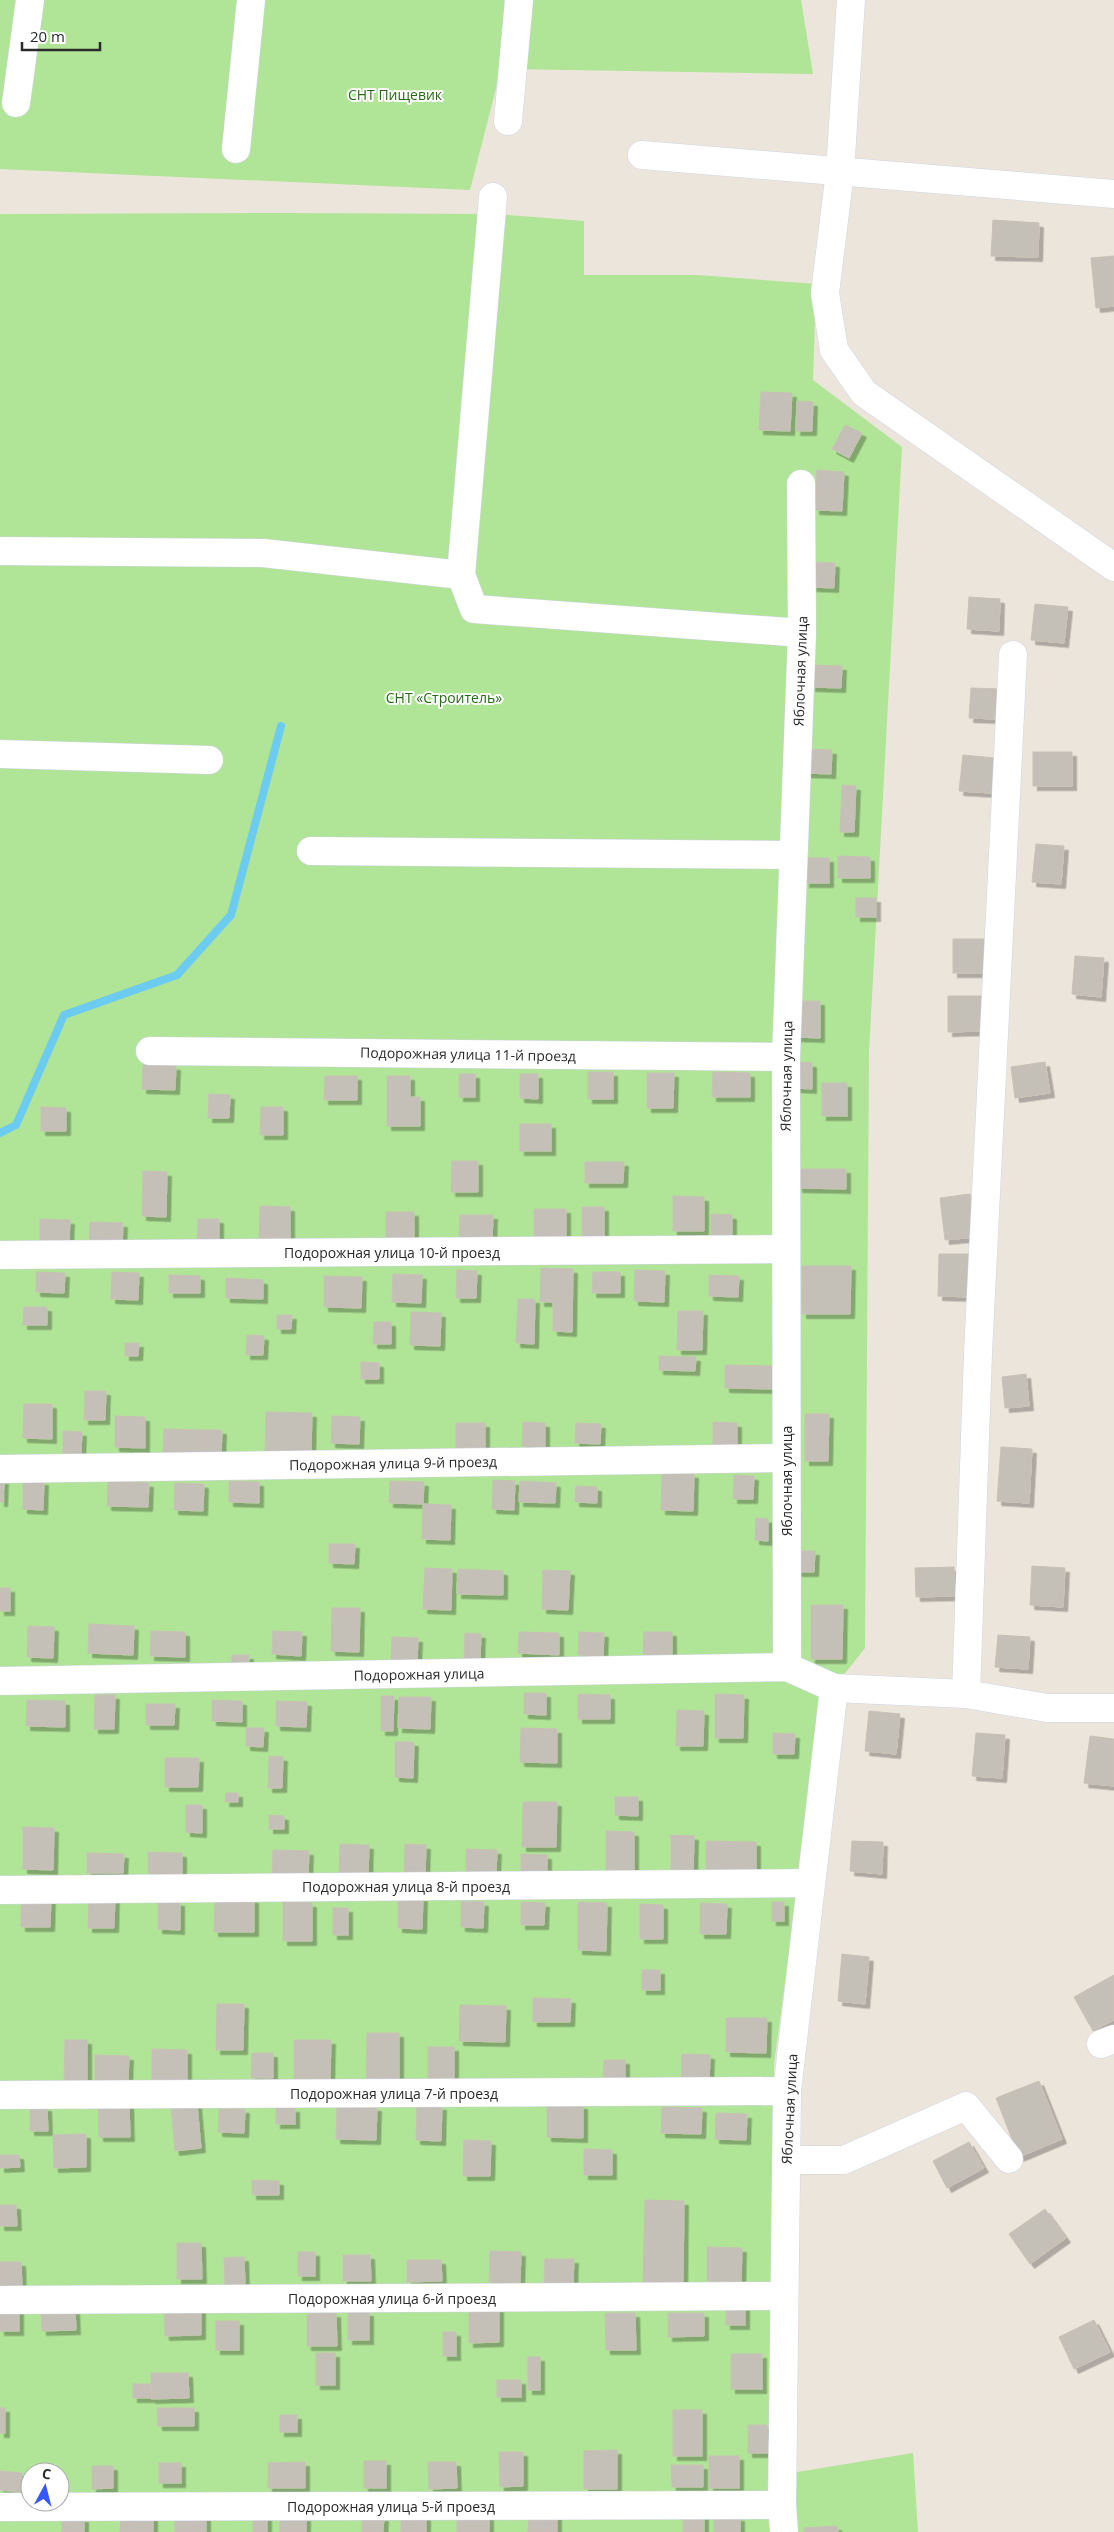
<svg xmlns="http://www.w3.org/2000/svg" width="1114" height="2532" viewBox="0 0 1114 2532" font-family="'Open Sans',sans-serif">
<style>
.green{fill:#b0e496;fill-rule:evenodd}
.lines{fill:none;stroke-linecap:round;stroke-linejoin:round}
.stream{stroke:#6ccbf1;stroke-width:8}
.building{fill:#c4bfb7;stroke:#c8c1b5;filter:url(#shadow)}
.minor-casing{stroke:#d1d4e3;stroke-width:29}
.minor{stroke:#fff;stroke-width:28}
.labels{text-anchor:middle;dominant-baseline:central;stroke-width:4;stroke-linejoin:round;paint-order:stroke}
.park-label{font-size:14px;fill:#276918;stroke:#fff}
.street-label{font-size:14px;fill:#2a2a2a;stroke:#fff}
</style>
<defs>
<filter id="shadow"><feDropShadow dx="4.5" dy="4.5" stdDeviation="0" flood-color="#0004"/></filter>
</defs>
<rect width="100%" height="100%" fill="#ece5db"/>
<g class="green">
<polygon points="0,0 801,0 813,74 501,69 470,190 0,169"/>
<path d="M286,213L494,214L584,221V275H698L816,284L813,380L902,447L869,1052L865,1648L823,1701L774,2064L779,2475L913,2453L918,2532H0V214ZM30,2472H60V2502H30Z"/>
</g>
<g class="lines">
<polyline class="stream" points="0,1133 16,1125 64,1015 177,975 231,915 281,726"/>
</g>
<g class="building">
<polygon points="993,220 1039,223 1038,257 991,256"/>
<polygon points="1114,256 1114,306 1096,308 1091,258"/>
<polygon points="761,392 792,393 790,431 759,430"/>
<polygon points="797,401 813,402 812,431 796,431"/>
<polygon points="845,425 862,433 849,458 832,449"/>
<polygon points="817,470 844,472 842,511 815,510"/>
<polygon points="813,562 835,563 834,588 812,587"/>
<polygon points="969,597 1000,599 999,631 967,629"/>
<polygon points="1035,604 1068,607 1064,643 1031,640"/>
<polygon points="812,665 842,666 841,688 811,687"/>
<polygon points="971,688 999,689 997,719 969,718"/>
<polygon points="807,749 832,750 831,774 805,773"/>
<rect x="1033" y="752" width="39" height="34"/>
<polygon points="963,755 995,758 992,793 959,791"/>
<polygon points="842,785 856,786 854,832 840,832"/>
<polygon points="1036,844 1064,846 1061,884 1032,882"/>
<polygon points="838,856 870,857 870,878 838,878"/>
<rect x="805" y="858" width="24" height="25"/>
<rect x="856" y="898" width="20" height="19"/>
<rect x="953" y="939" width="35" height="34"/>
<polygon points="1075,956 1104,958 1101,997 1072,994"/>
<polygon points="948,996 983,996 983,1031 948,1032"/>
<polygon points="797,1001 820,1001 820,1038 796,1037"/>
<polygon points="795,1062 812,1063 812,1089 795,1088"/>
<polygon points="1045,1062 1050,1093 1015,1098 1011,1067"/>
<polygon points="143,1065 176,1066 175,1090 142,1089"/>
<rect x="588" y="1072" width="25" height="27"/>
<polygon points="713,1072 750,1073 750,1097 712,1097"/>
<polygon points="647,1073 674,1073 673,1108 647,1108"/>
<rect x="459" y="1074" width="16" height="23"/>
<polygon points="520,1074 538,1074 538,1099 520,1098"/>
<polygon points="325,1076 357,1076 357,1100 324,1100"/>
<polygon points="387,1076 410,1076 410,1097 420,1097 420,1126 387,1126"/>
<rect x="822" y="1083" width="25" height="33"/>
<polygon points="209,1094 230,1095 229,1118 208,1118"/>
<polygon points="41,1107 66,1108 66,1131 41,1131"/>
<polygon points="261,1107 283,1107 283,1135 260,1135"/>
<rect x="520" y="1124" width="31" height="27"/>
<polygon points="452,1161 478,1161 478,1192 451,1192"/>
<polygon points="585,1162 624,1162 623,1183 585,1183"/>
<polygon points="798,1169 846,1169 846,1189 798,1188"/>
<polygon points="143,1171 167,1172 166,1217 142,1216"/>
<polygon points="970,1194 975,1237 945,1240 940,1198"/>
<polygon points="673,1196 704,1197 704,1231 673,1231"/>
<polygon points="260,1206 290,1207 290,1246 259,1245"/>
<polygon points="582,1207 604,1207 604,1241 582,1240"/>
<polygon points="534,1209 566,1209 566,1240 534,1239"/>
<rect x="386" y="1212" width="28" height="33"/>
<polygon points="711,1214 732,1215 732,1239 711,1239"/>
<polygon points="460,1215 493,1215 492,1244 459,1244"/>
<polygon points="40,1219 70,1220 69,1242 40,1241"/>
<polygon points="198,1219 219,1219 219,1245 197,1245"/>
<polygon points="90,1222 123,1223 122,1249 89,1248"/>
<polygon points="939,1254 973,1254 972,1297 938,1296"/>
<polygon points="802,1266 851,1266 850,1314 802,1314"/>
<polygon points="541,1268 573,1269 572,1332 553,1331 553,1302 540,1302"/>
<polygon points="457,1270 477,1271 476,1298 456,1298"/>
<polygon points="635,1270 665,1271 664,1302 634,1301"/>
<polygon points="36,1272 65,1273 64,1293 36,1292"/>
<polygon points="112,1272 139,1273 138,1300 111,1299"/>
<polygon points="593,1272 620,1272 620,1293 592,1293"/>
<polygon points="393,1274 422,1275 421,1303 392,1302"/>
<polygon points="169,1275 200,1276 200,1293 169,1293"/>
<polygon points="709,1275 739,1276 738,1297 709,1296"/>
<polygon points="324,1276 362,1277 361,1308 324,1307"/>
<polygon points="226,1278 263,1280 263,1299 226,1298"/>
<polygon points="518,1299 535,1299 534,1344 516,1343"/>
<polygon points="24,1307 47,1307 47,1325 23,1325"/>
<polygon points="678,1311 703,1311 702,1350 677,1350"/>
<polygon points="411,1312 441,1313 440,1346 410,1345"/>
<polygon points="277,1315 292,1315 291,1329 277,1329"/>
<polygon points="374,1322 391,1322 391,1344 373,1344"/>
<polygon points="247,1335 264,1336 263,1355 246,1355"/>
<polygon points="125,1343 139,1343 138,1356 125,1356"/>
<polygon points="659,1356 696,1357 695,1371 659,1370"/>
<polygon points="361,1362 379,1363 379,1379 361,1379"/>
<polygon points="725,1365 774,1366 774,1389 725,1388"/>
<polygon points="1026,1374 1029,1406 1005,1408 1002,1377"/>
<polygon points="85,1391 106,1391 105,1420 84,1420"/>
<polygon points="24,1404 52,1404 52,1439 23,1438"/>
<polygon points="266,1412 312,1413 311,1452 265,1451"/>
<polygon points="805,1414 829,1414 828,1461 805,1461"/>
<polygon points="115,1416 145,1417 145,1448 115,1447"/>
<polygon points="332,1416 360,1417 359,1444 331,1443"/>
<polygon points="523,1422 545,1423 545,1447 522,1446"/>
<polygon points="713,1422 737,1423 737,1446 713,1446"/>
<polygon points="456,1423 485,1423 485,1449 456,1448"/>
<polygon points="576,1423 601,1424 600,1444 575,1443"/>
<polygon points="164,1429 203,1430 202,1455 163,1454"/>
<polygon points="203,1430 222,1430 221,1457 202,1457"/>
<polygon points="63,1431 82,1432 81,1454 63,1453"/>
<polygon points="1001,1447 1032,1449 1029,1503 997,1501"/>
<polygon points="662,1472 694,1474 693,1511 661,1510"/>
<polygon points="734,1475 754,1476 753,1499 733,1499"/>
<polygon points="0,1480 4,1480 3,1502 0,1502"/>
<polygon points="493,1480 515,1481 514,1510 492,1509"/>
<polygon points="23,1481 44,1481 43,1510 23,1509"/>
<polygon points="108,1481 149,1483 148,1507 107,1506"/>
<polygon points="229,1481 259,1482 259,1503 229,1502"/>
<polygon points="390,1481 424,1482 423,1504 389,1503"/>
<polygon points="520,1481 556,1483 555,1503 519,1502"/>
<polygon points="175,1483 204,1484 203,1511 174,1510"/>
<polygon points="576,1486 597,1487 597,1503 575,1502"/>
<polygon points="423,1504 451,1505 450,1540 422,1539"/>
<polygon points="756,1518 768,1519 768,1541 755,1540"/>
<polygon points="329,1544 355,1544 354,1564 329,1563"/>
<polygon points="797,1551 815,1551 814,1572 797,1572"/>
<polygon points="1032,1566 1065,1568 1063,1607 1030,1605"/>
<polygon points="954,1567 955,1596 916,1597 915,1568"/>
<polygon points="425,1568 452,1569 451,1610 423,1609"/>
<polygon points="458,1569 503,1571 503,1595 457,1594"/>
<polygon points="543,1570 570,1571 568,1610 542,1609"/>
<rect x="0" y="1588" width="10" height="23"/>
<polygon points="811,1605 843,1605 842,1659 811,1659"/>
<polygon points="332,1608 360,1608 359,1652 331,1651"/>
<polygon points="89,1624 134,1626 133,1655 88,1653"/>
<polygon points="28,1626 54,1627 53,1658 27,1657"/>
<polygon points="151,1631 185,1632 185,1657 150,1656"/>
<polygon points="273,1631 302,1632 301,1656 272,1654"/>
<polygon points="519,1632 559,1633 559,1655 518,1653"/>
<polygon points="579,1632 604,1633 603,1656 578,1655"/>
<polygon points="644,1632 672,1632 672,1655 643,1654"/>
<polygon points="465,1633 481,1634 480,1660 464,1660"/>
<polygon points="998,1635 1030,1637 1028,1669 995,1667"/>
<polygon points="392,1637 418,1638 417,1664 391,1663"/>
<polygon points="232,1655 249,1655 248,1671 231,1670"/>
<polygon points="524,1693 546,1693 546,1715 524,1714"/>
<polygon points="578,1694 610,1695 610,1719 578,1719"/>
<polygon points="715,1694 744,1695 743,1738 715,1738"/>
<polygon points="95,1695 115,1695 114,1729 94,1729"/>
<polygon points="381,1696 394,1696 393,1731 381,1731"/>
<polygon points="399,1697 431,1697 430,1729 398,1728"/>
<polygon points="27,1700 65,1701 65,1727 26,1726"/>
<polygon points="212,1700 242,1701 242,1722 212,1721"/>
<polygon points="276,1701 307,1702 306,1727 276,1726"/>
<polygon points="146,1704 175,1704 174,1725 146,1725"/>
<polygon points="677,1710 704,1711 703,1746 676,1746"/>
<polygon points="869,1711 900,1714 896,1754 865,1751"/>
<polygon points="246,1728 264,1728 263,1747 246,1746"/>
<polygon points="521,1728 557,1729 557,1763 520,1762"/>
<polygon points="773,1733 795,1734 794,1754 773,1754"/>
<polygon points="976,1733 1005,1735 1002,1778 972,1776"/>
<polygon points="1090,1736 1114,1739 1114,1786 1084,1783"/>
<polygon points="395,1742 414,1742 413,1778 395,1777"/>
<polygon points="269,1756 283,1757 282,1788 268,1788"/>
<polygon points="165,1758 199,1758 198,1787 165,1787"/>
<polygon points="226,1793 238,1793 238,1802 225,1802"/>
<polygon points="615,1797 638,1797 638,1816 615,1815"/>
<polygon points="523,1802 557,1802 556,1847 522,1847"/>
<polygon points="186,1805 202,1805 202,1833 186,1832"/>
<polygon points="269,1815 284,1816 284,1829 269,1829"/>
<polygon points="23,1827 54,1828 53,1870 23,1869"/>
<polygon points="606,1831 634,1832 634,1873 606,1873"/>
<polygon points="671,1835 694,1836 693,1875 671,1874"/>
<polygon points="706,1841 756,1842 756,1874 706,1873"/>
<polygon points="852,1841 883,1842 882,1874 850,1871"/>
<polygon points="340,1844 369,1845 368,1877 339,1876"/>
<polygon points="405,1844 426,1845 425,1875 404,1876"/>
<polygon points="466,1849 497,1850 496,1874 466,1873"/>
<polygon points="273,1850 309,1851 308,1878 272,1877"/>
<polygon points="148,1852 182,1853 182,1874 148,1873"/>
<polygon points="87,1853 124,1854 123,1873 87,1873"/>
<polygon points="521,1854 547,1855 547,1874 521,1874"/>
<polygon points="89,1896 115,1896 114,1928 88,1928"/>
<polygon points="21,1897 51,1897 50,1927 21,1927"/>
<polygon points="398,1897 423,1897 422,1929 398,1928"/>
<polygon points="215,1898 254,1899 254,1932 214,1932"/>
<polygon points="158,1901 180,1902 180,1930 158,1929"/>
<polygon points="461,1901 484,1902 483,1928 461,1927"/>
<polygon points="283,1902 312,1903 312,1941 283,1941"/>
<polygon points="521,1902 545,1903 544,1925 521,1925"/>
<polygon points="578,1902 607,1903 606,1951 578,1950"/>
<rect x="772" y="1902" width="12" height="19"/>
<polygon points="700,1903 727,1904 726,1934 700,1934"/>
<polygon points="640,1904 663,1905 663,1939 640,1939"/>
<rect x="333" y="1908" width="15" height="27"/>
<polygon points="842,1954 869,1957 865,2004 838,2001"/>
<rect x="642" y="1970" width="18" height="20"/>
<polygon points="1114,1975 1114,2020 1093,2031 1074,1997"/>
<polygon points="533,1998 571,1999 570,2022 533,2022"/>
<polygon points="217,2004 244,2004 243,2050 216,2050"/>
<polygon points="460,2005 506,2006 505,2042 459,2041"/>
<polygon points="726,2018 767,2018 766,2053 726,2052"/>
<polygon points="367,2033 399,2033 399,2081 366,2080"/>
<polygon points="65,2040 87,2040 87,2084 64,2084"/>
<polygon points="294,2040 331,2040 330,2079 294,2079"/>
<rect x="428" y="2047" width="26" height="37"/>
<polygon points="152,2049 187,2050 187,2081 152,2080"/>
<polygon points="252,2053 273,2053 273,2078 251,2078"/>
<polygon points="682,2054 710,2055 709,2086 681,2085"/>
<polygon points="95,2055 129,2056 128,2083 95,2082"/>
<polygon points="604,2060 625,2060 625,2082 603,2082"/>
<polygon points="1039,2081 1062,2139 1019,2157 996,2098"/>
<polygon points="129,2102 130,2137 99,2137 98,2103"/>
<polygon points="197,2104 201,2148 175,2151 171,2107"/>
<polygon points="547,2104 583,2105 583,2138 547,2137"/>
<polygon points="417,2105 442,2106 441,2141 416,2140"/>
<polygon points="337,2106 377,2107 376,2140 336,2139"/>
<polygon points="30,2107 47,2107 48,2131 30,2131"/>
<polygon points="662,2107 702,2108 701,2134 661,2133"/>
<rect x="276" y="2108" width="19" height="16"/>
<polygon points="219,2109 245,2109 244,2133 218,2132"/>
<polygon points="716,2113 747,2114 746,2140 715,2139"/>
<polygon points="86,2134 86,2167 54,2168 53,2135"/>
<polygon points="464,2140 491,2141 490,2176 463,2176"/>
<polygon points="969,2142 984,2168 947,2188 933,2161"/>
<polygon points="584,2149 612,2150 612,2175 584,2175"/>
<polygon points="0,2155 19,2155 20,2167 0,2168"/>
<polygon points="252,2180 279,2181 279,2195 252,2195"/>
<polygon points="645,2200 684,2201 683,2287 643,2286"/>
<polygon points="0,2205 16,2205 17,2226 0,2226"/>
<polygon points="1045,2209 1066,2238 1030,2264 1009,2234"/>
<polygon points="177,2243 201,2243 202,2279 177,2279"/>
<polygon points="707,2247 742,2248 741,2282 707,2281"/>
<polygon points="490,2251 521,2252 520,2283 489,2282"/>
<rect x="298" y="2252" width="17" height="24"/>
<polygon points="343,2255 370,2255 371,2281 343,2281"/>
<polygon points="244,2257 245,2284 225,2285 224,2258"/>
<polygon points="545,2259 574,2259 573,2284 544,2284"/>
<polygon points="407,2260 441,2260 442,2281 407,2282"/>
<polygon points="0,2262 21,2262 22,2288 0,2288"/>
<rect x="726" y="2303" width="19" height="22"/>
<rect x="0" y="2307" width="19" height="24"/>
<polygon points="201,2308 201,2335 165,2336 164,2309"/>
<polygon points="469,2308 499,2308 499,2342 469,2343"/>
<polygon points="41,2310 75,2310 76,2330 42,2331"/>
<rect x="348" y="2312" width="21" height="28"/>
<polygon points="336,2313 337,2346 307,2346 307,2314"/>
<polygon points="605,2313 635,2313 636,2350 606,2350"/>
<polygon points="668,2313 704,2313 704,2336 668,2337"/>
<polygon points="1094,2320 1110,2352 1074,2369 1059,2337"/>
<rect x="216" y="2321" width="23" height="29"/>
<rect x="443" y="2332" width="13" height="24"/>
<rect x="316" y="2353" width="19" height="32"/>
<rect x="731" y="2354" width="31" height="35"/>
<rect x="528" y="2357" width="12" height="33"/>
<polygon points="151,2373 188,2373 189,2398 151,2399"/>
<rect x="497" y="2380" width="24" height="17"/>
<rect x="133" y="2384" width="18" height="14"/>
<rect x="0" y="2408" width="5" height="25"/>
<polygon points="157,2408 194,2408 194,2426 158,2426"/>
<rect x="673" y="2410" width="29" height="46"/>
<rect x="280" y="2415" width="17" height="17"/>
<polygon points="748,2425 767,2425 768,2453 748,2453"/>
<polygon points="617,2450 617,2489 584,2489 584,2451"/>
<polygon points="499,2452 523,2452 523,2486 500,2487"/>
<rect x="709" y="2456" width="30" height="32"/>
<rect x="364" y="2461" width="22" height="27"/>
<polygon points="305,2462 305,2488 268,2488 268,2463"/>
<polygon points="428,2462 456,2462 457,2488 429,2489"/>
<rect x="159" y="2463" width="22" height="20"/>
<polygon points="671,2465 703,2465 703,2487 672,2487"/>
<polygon points="92,2466 113,2466 113,2488 92,2489"/>
<polygon points="54,2469 54,2472 33,2472 33,2470"/>
<polygon points="0,2471 22,2473 20,2492 0,2490"/>
<polygon points="121,2513 153,2513 153,2532 120,2532"/>
<rect x="683" y="2513" width="21" height="19"/>
<rect x="457" y="2514" width="32" height="18"/>
<polygon points="529,2514 557,2514 557,2532 528,2532"/>
<rect x="175" y="2515" width="31" height="17"/>
<polygon points="401,2515 426,2516 426,2532 401,2532"/>
<rect x="253" y="2516" width="14" height="16"/>
<polygon points="714,2516 740,2517 740,2532 714,2532"/>
<rect x="280" y="2517" width="26" height="15"/>
<polygon points="362,2517 384,2517 383,2532 362,2532"/>
<rect x="62" y="2518" width="22" height="14"/>
<polygon points="837,2526 838,2532 804,2532 804,2528"/>
</g>
<g class="lines">
<g class="minor-casing">
<g id="minor">
<polyline points="851,0 840,172 825,293 834,350 864,393 1114,567"/>
<polyline points="16,103 30,0"/>
<polyline points="508,121 519,0"/>
<polyline points="236,149 251,0"/>
<polyline points="642,155 1114,194"/>
<polyline points="0,551 263,553 461,575 474,609 802,633"/>
<polyline points="461,575 493,197"/>
<polyline points="0,754 209,760"/>
<polyline points="311,851 792,855"/>
<polyline points="150,1051 786,1057"/>
<polyline points="0,1255 785,1249"/>
<polyline points="0,1469 785,1458"/>
<polyline points="787,1667 786,1057 802,633 801,484"/>
<polyline points="0,1681 787,1667 834,1688 966,1694 1047,1708 1114,1708"/>
<polyline points="966,1694 978,1353 1013,655"/>
<polyline points="0,1890 811,1883"/>
<polyline points="1101,2044 1114,2039"/>
<polyline points="0,2095 787,2091"/>
<polyline points="786,2160 844,2160 966,2106 1009,2159"/>
<polyline points="0,2300 784,2296"/>
<polyline points="0,2507 782,2505"/>
<polyline points="784,2532 782,2505 787,2091 834,1688"/>
</g>
</g>
<use href="#minor" class="minor"/>
</g>
<g class="labels">
<g class="park-label">
<text x="395" y="94">СНТ Пищевик</text>
<text x="444" y="697">СНТ «Строитель»</text>
</g>
<g class="street-label">
<text transform="translate(800 671) rotate(-88)">Яблочная улица</text>
<text transform="translate(468 1054) rotate(1)">Подорожная улица 11-й проезд</text>
<text transform="translate(786 1076) rotate(-89)">Яблочная улица</text>
<text x="392" y="1252">Подорожная улица 10-й проезд</text>
<text transform="translate(393 1463) rotate(-1)">Подорожная улица 9-й проезд</text>
<text transform="translate(786 1481) rotate(-90)">Яблочная улица</text>
<text transform="translate(419 1674) rotate(-1)">Подорожная улица</text>
<text x="406" y="1886">Подорожная улица 8-й проезд</text>
<text x="394" y="2093">Подорожная улица 7-й проезд</text>
<text transform="translate(789 2109) rotate(-87)">Яблочная улица</text>
<text x="392" y="2298">Подорожная улица 6-й проезд</text>
<text x="391" y="2506">Подорожная улица 5-й проезд</text>
</g>
</g>
<g transform="translate(45 2487) rotate(7)"><circle r="24" fill="#ffffff" stroke="#aaaaaa"/>
<path d="M0-4L9 19L0 12L-9 19Z" fill="#3758fe"/>
<text y="-8" font-size="14" font-weight="bold" text-anchor="middle" fill="#2a2a2a">С</text>
</g>
<path d="M22 42v8h78v-8" fill="none" stroke="#2a2a2a" stroke-width="2.5"/>
<text x="30" y="42" font-size="15" fill="#2a2a2a" stroke="#ffffff" stroke-width="4" paint-order="stroke">20 m</text>
</svg>
